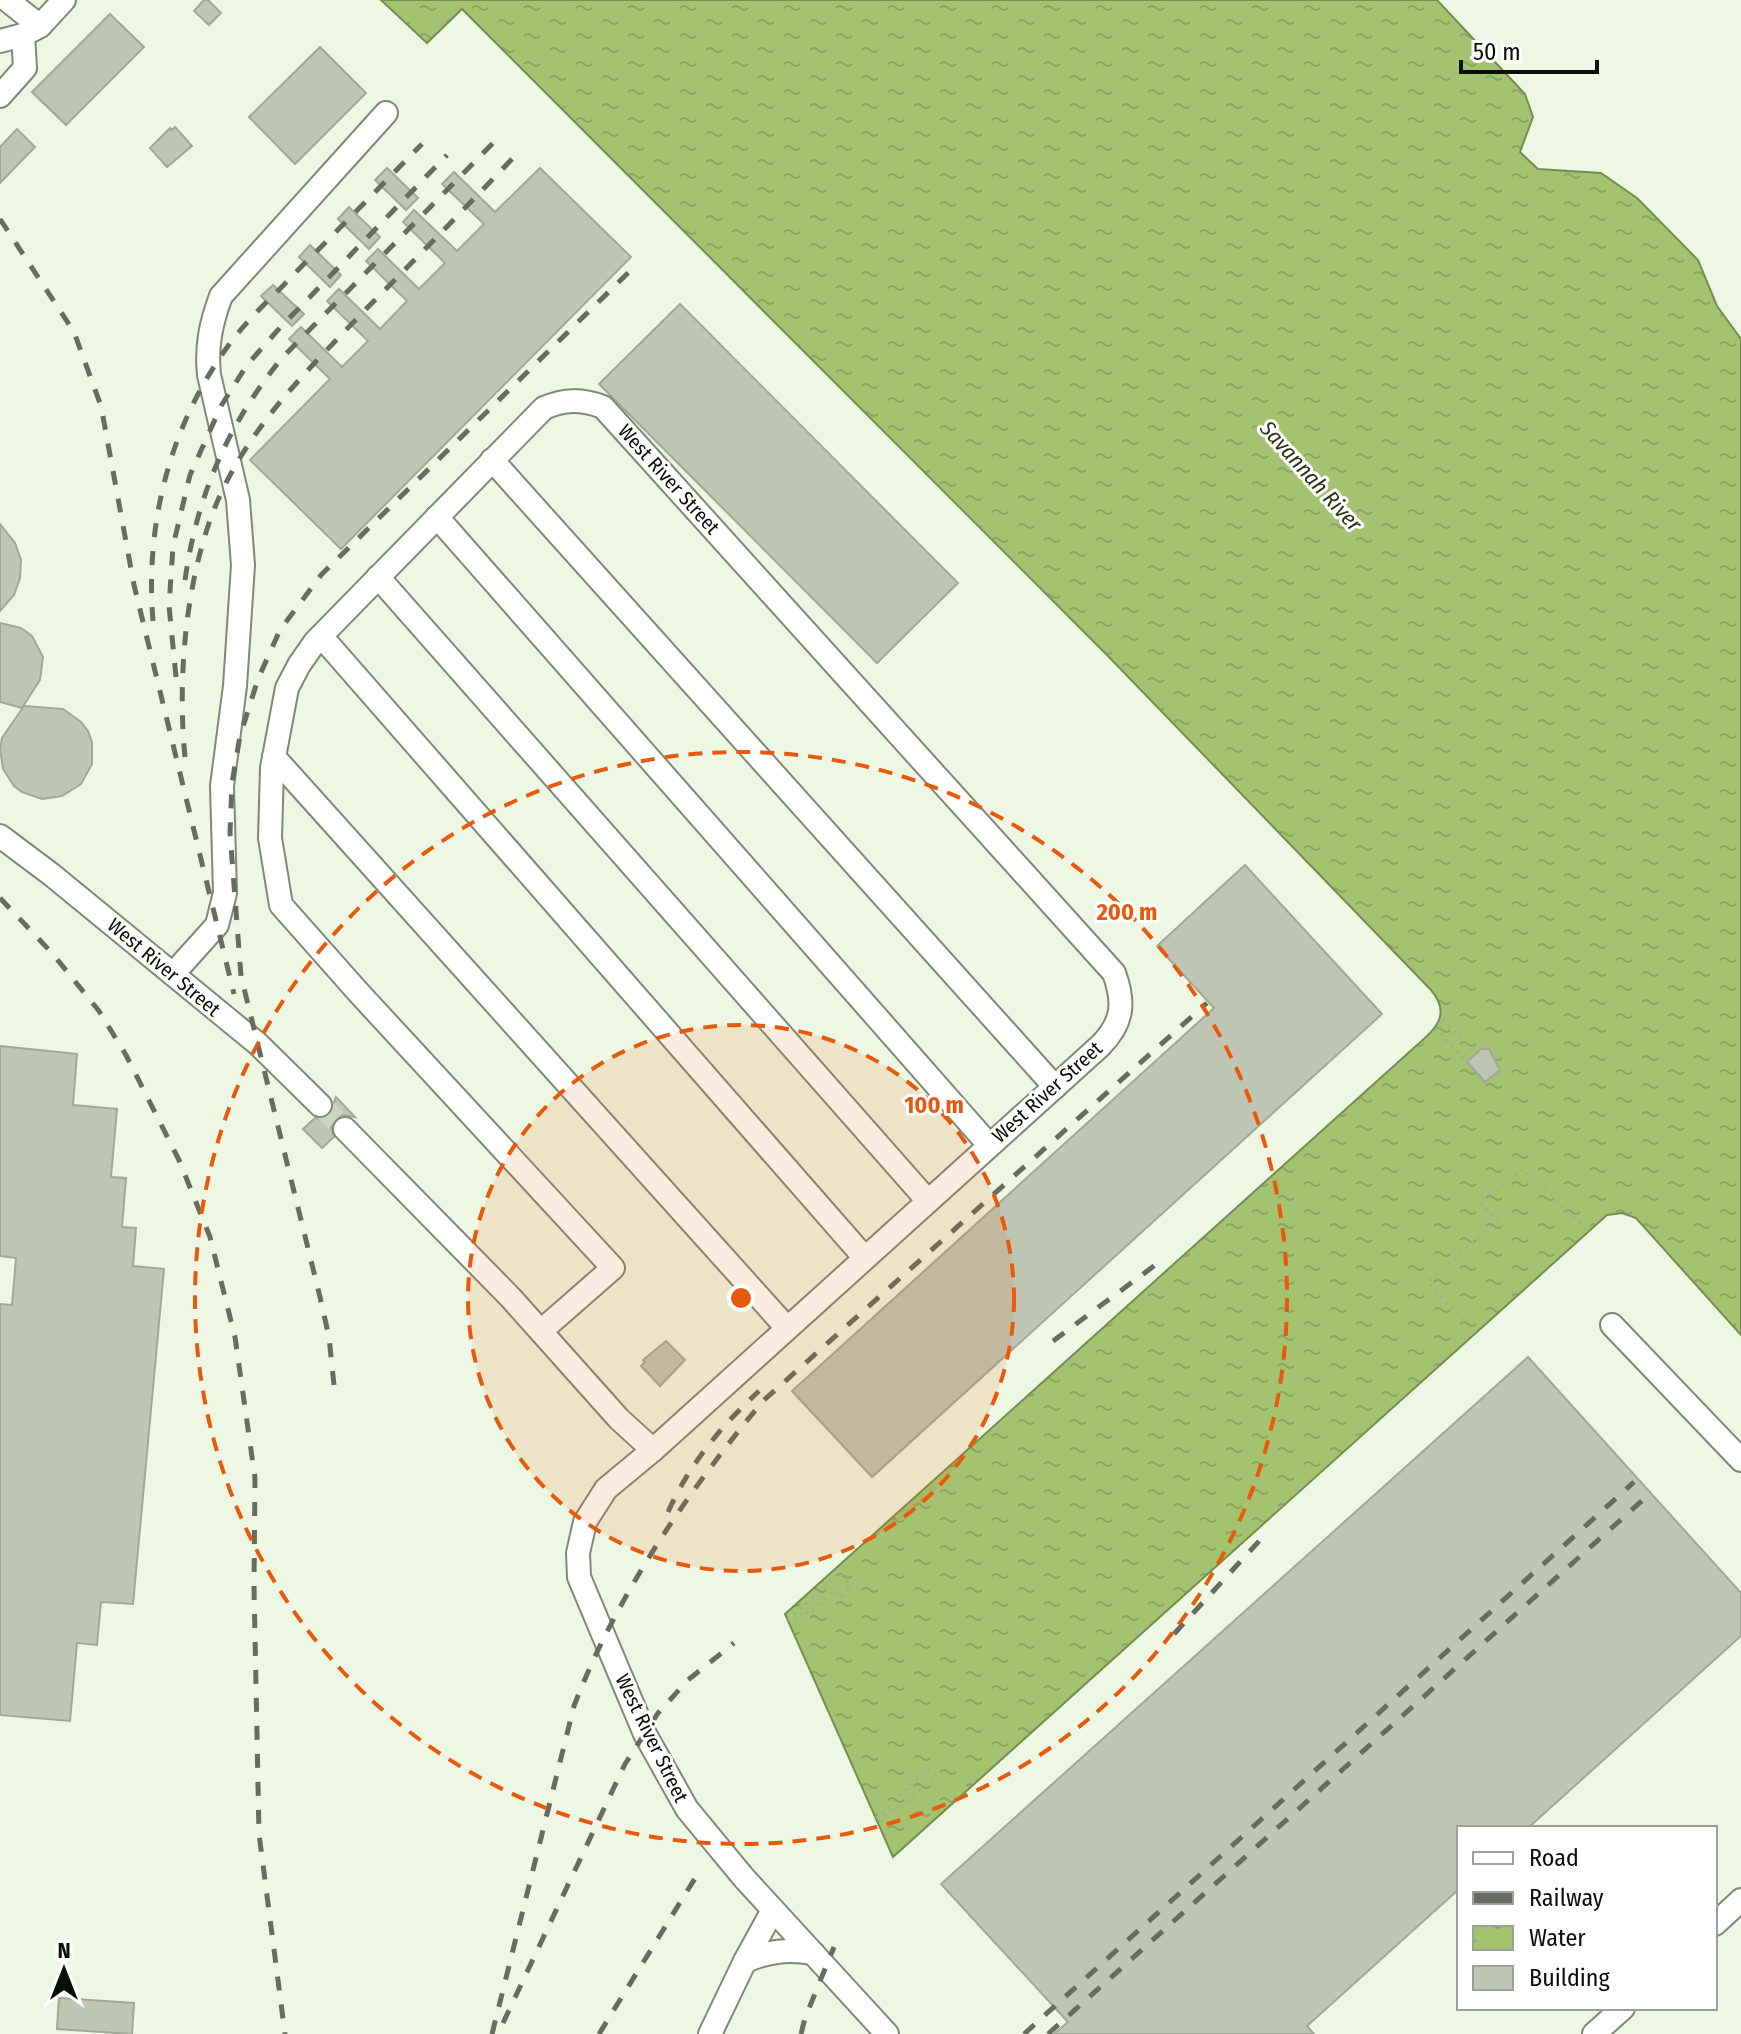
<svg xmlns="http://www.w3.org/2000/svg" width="1741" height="2034" viewBox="0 0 1741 2034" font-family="'Fira Sans Condensed',sans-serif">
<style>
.water{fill:url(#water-ripples);stroke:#768d50;stroke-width:2}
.building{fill:#bfc7b4;stroke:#a1a996;stroke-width:2}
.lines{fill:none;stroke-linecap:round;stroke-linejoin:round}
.minor-tunnel{stroke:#ccd4c2;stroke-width:22;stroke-dasharray:22 11;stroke-linecap:butt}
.minor-casing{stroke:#808876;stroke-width:26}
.path{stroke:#a4ab9b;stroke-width:3;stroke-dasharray:2 6;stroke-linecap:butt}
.minor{stroke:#fff;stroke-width:22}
.rail{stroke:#676c60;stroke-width:5;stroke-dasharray:14 14;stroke-linecap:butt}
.ring{fill:none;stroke:#e8590c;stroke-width:4;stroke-dasharray:14 10}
.labels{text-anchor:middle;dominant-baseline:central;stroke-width:6;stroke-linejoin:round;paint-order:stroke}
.street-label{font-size:20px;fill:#0b0e07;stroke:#fff}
.water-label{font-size:22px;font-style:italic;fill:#283512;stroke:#fff}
.centre{fill:#e8590c;stroke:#fff;stroke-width:4}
.ring-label{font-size:24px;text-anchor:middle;font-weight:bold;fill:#e8590c;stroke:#fff;stroke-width:6;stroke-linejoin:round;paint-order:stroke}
</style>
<defs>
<pattern id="water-ripples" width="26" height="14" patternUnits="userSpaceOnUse" patternTransform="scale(2)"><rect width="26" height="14" fill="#a4c370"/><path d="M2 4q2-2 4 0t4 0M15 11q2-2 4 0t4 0" fill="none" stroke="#8ca660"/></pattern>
</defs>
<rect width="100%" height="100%" fill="#eef7e3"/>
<path class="water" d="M381,0H1437L1525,94L1533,117L1520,152L1538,169L1601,173L1637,198L1698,260L1717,306L1741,339V1335L1636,1218L1622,1213L1607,1215L893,1857L785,1614L1416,1046C1435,1029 1452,1015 1431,990L1106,654L462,9L427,43Z"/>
<g class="building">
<polygon points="204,0 208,0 221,13 209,25 194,11"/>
<polygon points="110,14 144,47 66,125 32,92"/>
<polygon points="320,47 366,93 295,164 249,117"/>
<polygon points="175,127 192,146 167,167 150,148 170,128 172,130"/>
<polygon points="17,129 35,147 0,183 0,147"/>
<polygon points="387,168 418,198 406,210 375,180"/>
<polygon points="540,168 631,257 341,549 250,460 330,379 289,339 301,327 342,367 368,341 327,301 339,289 380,329 407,301 366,261 378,249 419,289 445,263 403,222 414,210 457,251 484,224 442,184 454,172 495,212"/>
<polygon points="349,207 380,237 369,249 338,219"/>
<polygon points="310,245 341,275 330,287 299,257"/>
<polygon points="273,285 304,314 292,326 261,296"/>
<polygon points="680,304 958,583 877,663 599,384"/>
<polygon points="0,524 15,543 21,560 20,578 14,595 0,611"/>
<polygon points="0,623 21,628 32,636 43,657 40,680 22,708 0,702"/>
<polygon points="24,706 63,709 81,722 88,731 92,742 92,764 81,784 62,796 42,799 22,792 14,786 3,769 0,749 2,738"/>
<polygon points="1245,865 1382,1014 872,1477 792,1391 1214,1008 1157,946"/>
<polygon points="0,1046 77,1054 73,1105 117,1109 111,1177 126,1178 122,1227 136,1228 133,1266 164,1269 133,1604 101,1602 97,1645 77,1643 70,1721 0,1715 0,1304 12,1305 16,1258 0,1256"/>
<polygon points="1481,1049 1489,1049 1500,1070 1485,1082 1467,1062"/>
<polygon points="336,1097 355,1117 342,1115 336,1119 331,1126 334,1137 322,1148 303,1129 315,1118 323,1119 329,1115"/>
<polygon points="666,1341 685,1360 660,1386 641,1366 645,1362 643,1360"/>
<polygon points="1528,1357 1741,1593 1741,1636 1528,1828 1459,1828 1459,1889 1307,2026 1314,2034 1054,2034 1068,2022 941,1884"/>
<polygon points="59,1998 134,2003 132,2034 57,2029"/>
</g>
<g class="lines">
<polyline class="minor-tunnel" points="320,1105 345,1129"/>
<g class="minor-casing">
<g id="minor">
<polyline points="7,0 40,26"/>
<polyline points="23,35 40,26 64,0"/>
<polyline points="0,41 23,35 25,68 0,96"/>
<polyline points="492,460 1055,1087"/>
<polyline points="437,517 989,1145"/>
<polyline points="378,577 928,1201"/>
<polyline points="321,636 864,1257"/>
<polyline points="274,757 787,1328"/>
<polyline points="0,836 52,875 258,1044 320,1105"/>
<path d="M173,974L217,925L225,893L222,786L235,686L243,565L238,500L209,375C206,346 211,323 221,296L386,113"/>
<polyline points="345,1129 511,1298 619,1419 653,1450"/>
<polyline points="1612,1325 1741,1460"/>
<path d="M541,1331L613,1268L359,993L281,905L270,838L272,768L287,688L299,665L315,642L544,408C565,399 581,399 603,407L1114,973C1125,1003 1123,1023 1100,1046L653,1450L606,1489L585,1522L578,1553L579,1577L645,1734L687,1809L744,1878L887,2034"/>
<polyline points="1715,1924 1741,1900"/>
<path d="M745,1961C769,1951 787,1949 813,1953"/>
<polyline points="710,2034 745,1961 773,1910"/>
<polyline points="1594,2034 1623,2008"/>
</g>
</g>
<g class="path">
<polyline points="1435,1028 1485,1082 1500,1070 1489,1049 1481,1049 1476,1053 1440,1018"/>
<polyline points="1475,1333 1428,1282 1497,1221 1479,1201 1524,1169 1588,1231"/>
<polyline points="788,1620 839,1573 850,1584 847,1586 851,1588 841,1597 834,1590 808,1614 805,1611 790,1624"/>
<polyline points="876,1818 928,1768 936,1775 898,1810 895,1806 877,1822"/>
</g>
<use href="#minor" class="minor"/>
<g class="rail">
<polyline points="0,219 74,332 101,406 134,585 234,994"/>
<path d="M185,580C197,495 228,424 282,358L497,139"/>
<path d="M153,621C145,523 170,426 228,346C248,318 275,295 298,270C340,228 381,186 422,144"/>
<polyline points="176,677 169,606 173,546 190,475 221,406 247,365 277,331 447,155"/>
<path d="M185,757C177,677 186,574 218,500C251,424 310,368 366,309C416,259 465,208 514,157"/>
<polyline points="0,898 52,953 99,1011 126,1055 179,1160 210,1237 235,1337 255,1478 254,1586 259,1834 285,2034"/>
<polyline points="1053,1341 1158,1263"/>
<polyline points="334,1385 329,1337 320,1297 241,976 230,833 232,783 240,736 258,679 280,630 321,575 634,267"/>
<path d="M668,1512C689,1465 721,1426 759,1391"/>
<polyline points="1174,1634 1261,1539"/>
<polyline points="503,2023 625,1764 658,1713 688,1680 734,1643"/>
<path d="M492,2034L574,1706C616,1596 688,1491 763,1401L1207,1003"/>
<polyline points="599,2034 697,1875"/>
<polyline points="801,2034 805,2018 834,1947"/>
<polyline points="1024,2034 1634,1482"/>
<polyline points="1048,2034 1645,1498"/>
</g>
</g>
<circle cx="741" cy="1298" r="273" fill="#e8590c" fill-opacity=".12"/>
<g class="ring">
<circle cx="741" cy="1298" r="273"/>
<circle cx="741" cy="1298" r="546"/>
</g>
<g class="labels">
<g class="street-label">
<text transform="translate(669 479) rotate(48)">West River Street</text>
<text transform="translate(164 967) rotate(40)">West River Street</text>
<text transform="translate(1047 1092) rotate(-42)">West River Street</text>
<text transform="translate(652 1738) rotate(64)">West River Street</text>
</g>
<g class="water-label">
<text transform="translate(1311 476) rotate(48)">Savannah River</text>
</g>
</g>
<circle cx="741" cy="1298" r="12" class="centre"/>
<g class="ring-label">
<text x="1127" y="920">200 m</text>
<text x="934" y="1113">100 m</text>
</g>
<rect x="1457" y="1826" width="260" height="184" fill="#ffffff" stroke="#9d9f9c" stroke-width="2"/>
<rect x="1473" y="1852" width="40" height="12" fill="#ffffff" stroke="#9d9f9c" stroke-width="2"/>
<text x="1529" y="1866" font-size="24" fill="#0b0e07">Road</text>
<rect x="1473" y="1892" width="40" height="12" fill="#676c60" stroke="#9d9f9c" stroke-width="2"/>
<text x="1529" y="1906" font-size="24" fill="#0b0e07">Railway</text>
<rect x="1473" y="1926" width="40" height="24" fill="url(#water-ripples)" stroke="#9d9f9c" stroke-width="2"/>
<text x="1529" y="1946" font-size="24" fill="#0b0e07">Water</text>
<rect x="1473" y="1966" width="40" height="24" fill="#bfc7b4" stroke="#9d9f9c" stroke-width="2"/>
<text x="1529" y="1986" font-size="24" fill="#0b0e07">Building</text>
<g transform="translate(64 1970)" stroke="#ffffff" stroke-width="6" paint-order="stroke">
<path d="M0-6L14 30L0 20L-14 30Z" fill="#0b0e07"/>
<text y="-12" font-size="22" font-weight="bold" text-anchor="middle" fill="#0b0e07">N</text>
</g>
<path d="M1461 60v12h136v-12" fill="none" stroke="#0b0e07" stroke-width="4"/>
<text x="1473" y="60" font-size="24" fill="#0b0e07" stroke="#ffffff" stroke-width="6" paint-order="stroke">50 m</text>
</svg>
